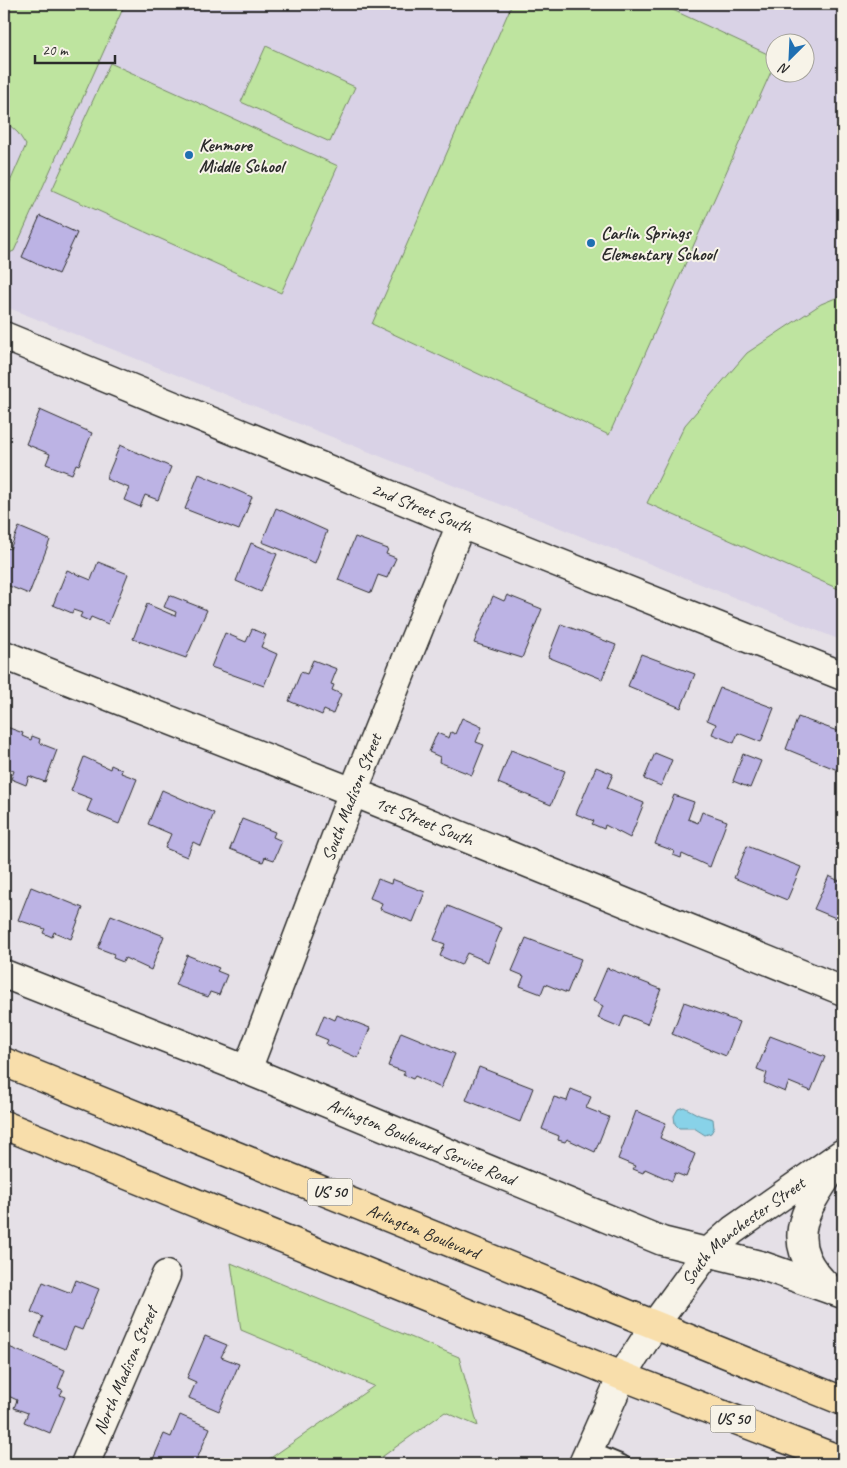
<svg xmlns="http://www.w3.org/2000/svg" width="847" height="1468" viewBox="0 0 847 1468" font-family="Caveat,sans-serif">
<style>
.built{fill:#d9d2e6;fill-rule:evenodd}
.green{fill:#bee49f;stroke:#748865}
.water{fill:#88d2e8;stroke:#638f9c}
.building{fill:#bcb3e4;stroke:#2b2b2b}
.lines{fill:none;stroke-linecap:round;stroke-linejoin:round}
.service-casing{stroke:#2b2b2b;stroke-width:20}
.minor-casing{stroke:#2b2b2b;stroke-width:31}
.tertiary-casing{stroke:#2b2b2b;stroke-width:31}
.trunk-casing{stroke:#2b2b2b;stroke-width:31}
.service{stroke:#f7f3e8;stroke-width:16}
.minor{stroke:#f7f3e8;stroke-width:28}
.tertiary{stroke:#f7f3e8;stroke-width:28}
.trunk{stroke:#f8deab;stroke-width:28}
.poi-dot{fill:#1f6fb2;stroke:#f7f3e8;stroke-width:2}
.labels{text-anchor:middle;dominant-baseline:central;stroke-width:4;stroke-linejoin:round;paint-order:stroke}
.shield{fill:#f7f3e8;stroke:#686764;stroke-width:1}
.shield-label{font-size:16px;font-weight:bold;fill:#2b2b2b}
.poi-label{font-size:18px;font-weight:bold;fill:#2b2b2b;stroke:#f7f3e8;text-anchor:start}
.street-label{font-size:18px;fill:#2b2b2b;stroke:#f7f3e8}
</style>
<rect width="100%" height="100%" fill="#e5e0e7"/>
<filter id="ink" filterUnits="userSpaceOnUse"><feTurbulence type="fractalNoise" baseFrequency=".02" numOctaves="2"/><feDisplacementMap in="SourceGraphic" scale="10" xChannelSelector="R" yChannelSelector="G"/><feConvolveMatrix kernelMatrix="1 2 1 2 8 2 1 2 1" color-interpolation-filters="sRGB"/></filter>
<g filter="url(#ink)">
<path class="built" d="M4,4H843V641L4,306ZM774,42H804V72H774Z"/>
<g class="green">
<polygon points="4,4 125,4 14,251 4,255 4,196 26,145 18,133 4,120"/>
<polygon points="512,4 660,4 774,57 774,65 609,435 372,324"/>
<polygon points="266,46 355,87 330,142 241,102"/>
<polygon points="110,63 338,166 281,293 52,190"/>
<polygon points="843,295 843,591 647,503 685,425 747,353 821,304"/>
<polygon points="231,1263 459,1357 478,1426 445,1412 372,1464 262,1464 374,1386 241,1330"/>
</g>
<polygon class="water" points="684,1107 699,1115 713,1119 714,1128 711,1133 705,1135 694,1128 679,1128 675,1124 674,1116 678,1109"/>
<g class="building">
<polygon points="40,216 77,233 58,274 22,257"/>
<polygon points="40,410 92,433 79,465 76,464 72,474 46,464 50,454 26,444"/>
<polygon points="120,445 171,467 158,500 145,495 140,507 124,500 129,488 106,479"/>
<polygon points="199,474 252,497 239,530 185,509"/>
<polygon points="276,508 327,531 315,563 262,542"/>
<polygon points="19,527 50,540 29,594 4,584 4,547 10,549"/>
<polygon points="355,537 388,549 386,554 396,558 387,578 378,575 371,593 338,580"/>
<polygon points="251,543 277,554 261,592 236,581"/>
<polygon points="98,562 128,574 108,624 91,617 89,621 80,617 82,613 73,610 72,613 53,605 67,570 91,580"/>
<polygon points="169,595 207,610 186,658 133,639 147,604 175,616 176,612 164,607"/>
<polygon points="507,595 542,609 522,658 474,643 493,596 504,601"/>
<polygon points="561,624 616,645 602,679 548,657"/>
<polygon points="252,629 266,635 261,647 277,654 264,686 211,667 225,633 246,642"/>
<polygon points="641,654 695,674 681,708 628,686"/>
<polygon points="313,660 337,669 331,684 334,685 332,690 341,694 333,714 324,710 322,715 289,701 301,672 307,674"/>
<polygon points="720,688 774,708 761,742 738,733 734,743 712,734 716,724 707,720"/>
<polygon points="798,717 843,733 843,762 840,771 786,749"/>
<polygon points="462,718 482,727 476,742 484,745 472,775 439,762 440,757 429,752 437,733 449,738 451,732 455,734"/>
<polygon points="4,726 23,733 22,736 31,740 32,736 40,739 39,743 57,750 45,782 29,776 26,785 11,779 14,771 4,766"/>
<polygon points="511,750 565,771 551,805 498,783"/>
<polygon points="655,753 672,760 661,786 644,779"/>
<polygon points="743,754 761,761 750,788 733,781"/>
<polygon points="84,757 110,769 111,765 122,770 121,773 137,779 119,824 87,811 92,799 71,791"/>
<polygon points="596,767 613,774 607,788 644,803 630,838 605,825 604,829 592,824 594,821 576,814"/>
<polygon points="162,790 214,813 201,846 193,842 187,857 165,848 171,834 148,824"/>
<polygon points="674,795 694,802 688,819 698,823 702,812 727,821 710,867 682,854 681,858 673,855 674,851 655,844"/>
<polygon points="242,819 275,832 273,837 282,841 274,860 265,857 263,862 230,849"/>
<polygon points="747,846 801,867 787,900 734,878"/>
<polygon points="4,855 11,858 4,882"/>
<polygon points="843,871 843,921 814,909 829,876 839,881"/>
<polygon points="378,879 391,884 392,879 425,892 413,922 380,909 382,903 370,898"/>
<polygon points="31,887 83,908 71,939 54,932 52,937 43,933 45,929 18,920"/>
<polygon points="448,906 502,928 488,962 467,953 461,965 440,956 445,944 434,940"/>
<polygon points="111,915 164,936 151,970 125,958 123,962 113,958 114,954 98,948"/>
<polygon points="526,938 581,959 567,993 545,984 541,994 520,986 524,976 512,971"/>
<polygon points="187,955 219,968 217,971 227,975 219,995 210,992 208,997 175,985"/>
<polygon points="607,968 661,989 647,1024 625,1015 620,1027 598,1018 603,1006 593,1001"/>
<polygon points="684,1002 739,1022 726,1056 672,1034"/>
<polygon points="324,1015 335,1020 337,1015 370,1028 358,1058 326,1044 328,1040 316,1035"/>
<polygon points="401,1032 455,1054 441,1088 415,1076 413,1079 403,1075 405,1072 388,1066"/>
<polygon points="770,1036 825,1057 811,1091 789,1082 785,1092 764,1083 767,1073 757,1069"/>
<polygon points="479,1067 533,1088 520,1122 466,1100"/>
<polygon points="571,1089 591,1097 586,1108 609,1117 595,1152 567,1139 565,1142 558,1140 559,1136 542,1129 554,1097 567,1101"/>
<polygon points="636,1111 666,1123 660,1138 695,1154 686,1177 675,1173 672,1181 645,1169 643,1173 633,1169 635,1166 618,1159"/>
<polygon points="76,1280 99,1289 82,1330 74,1327 65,1349 35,1337 43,1317 31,1312 43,1282 71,1293"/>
<polygon points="205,1336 227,1345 221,1357 239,1364 219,1411 189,1398 196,1382 187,1378"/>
<polygon points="4,1345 65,1370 58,1388 63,1390 60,1395 65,1397 50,1433 24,1422 28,1413 14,1408 17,1400 4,1394 7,1382 4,1381"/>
<polygon points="180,1415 210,1428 195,1464 151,1464 164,1434 171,1437"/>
<polygon points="481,1457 489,1464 475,1464"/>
</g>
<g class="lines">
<g class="service-casing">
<polyline id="service" points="588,1450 622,1464"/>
</g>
<g class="minor-casing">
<g id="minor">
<path id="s1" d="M4,336L461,524L843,676"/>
<path id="s2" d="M4,655L353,792L843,991"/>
<path id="s3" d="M4,974L247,1070L662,1241L760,1265L843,1294"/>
<path id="s4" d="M247,1070L353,792L461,524"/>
<path id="s5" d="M85,1464L166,1275"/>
<polyline points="583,1464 622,1376"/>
</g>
</g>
<g class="tertiary-casing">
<g id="tertiary">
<path d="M830,1289C782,1245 802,1213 834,1167"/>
<path id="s6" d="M622,1376L656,1323L707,1253L733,1230L843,1153"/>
</g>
</g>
<g class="trunk-casing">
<g id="trunk">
<path id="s7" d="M4,1062L843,1401"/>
<polyline points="4,1125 622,1376 843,1461"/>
</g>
</g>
<use href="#service" class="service"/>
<use href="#minor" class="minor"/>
<use href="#tertiary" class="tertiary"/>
<use href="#trunk" class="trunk"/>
</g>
</g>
<g class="poi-dot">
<circle cx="189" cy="155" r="5"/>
<circle cx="591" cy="243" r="5"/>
</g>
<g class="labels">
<g class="shield">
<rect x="307.5" y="1178.5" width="45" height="27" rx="4"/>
<rect x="710.5" y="1405.5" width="45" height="27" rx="4"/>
</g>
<g class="shield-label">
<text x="330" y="1192">US 50</text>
<text x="733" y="1419">US 50</text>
</g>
<g class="poi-label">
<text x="199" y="145">Kenmore<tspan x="199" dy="21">Middle School</tspan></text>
<text x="601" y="233">Carlin Springs<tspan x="601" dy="21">Elementary School</tspan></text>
</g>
<g class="street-label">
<text stroke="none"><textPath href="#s1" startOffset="452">2nd Street South</textPath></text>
<text stroke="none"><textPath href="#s4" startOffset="292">South Madison Street</textPath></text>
<text stroke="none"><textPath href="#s2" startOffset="452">1st Street South</textPath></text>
<text stroke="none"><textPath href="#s3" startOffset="450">Arlington Boulevard Service Road</textPath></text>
<text stroke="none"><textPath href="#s7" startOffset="452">Arlington Boulevard</textPath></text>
<text stroke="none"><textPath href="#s6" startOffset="191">South Manchester Street</textPath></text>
<text stroke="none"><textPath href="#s5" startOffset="102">North Madison Street</textPath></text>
</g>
</g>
<rect width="847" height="1468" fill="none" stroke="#f7f3e8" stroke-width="20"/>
<rect x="10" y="10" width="827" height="1448" fill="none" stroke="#2b2b2b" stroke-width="2" filter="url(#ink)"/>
<g transform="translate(790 58) rotate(204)"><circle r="24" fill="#f7f3e8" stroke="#a5a39c"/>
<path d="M0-4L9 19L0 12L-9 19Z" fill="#1f6fb2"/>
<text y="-8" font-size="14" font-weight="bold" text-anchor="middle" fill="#2b2b2b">N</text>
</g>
<path d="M35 55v8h80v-8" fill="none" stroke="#2b2b2b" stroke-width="2.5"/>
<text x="42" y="55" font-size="15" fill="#2b2b2b" stroke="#f7f3e8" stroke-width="4" paint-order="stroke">20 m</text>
</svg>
